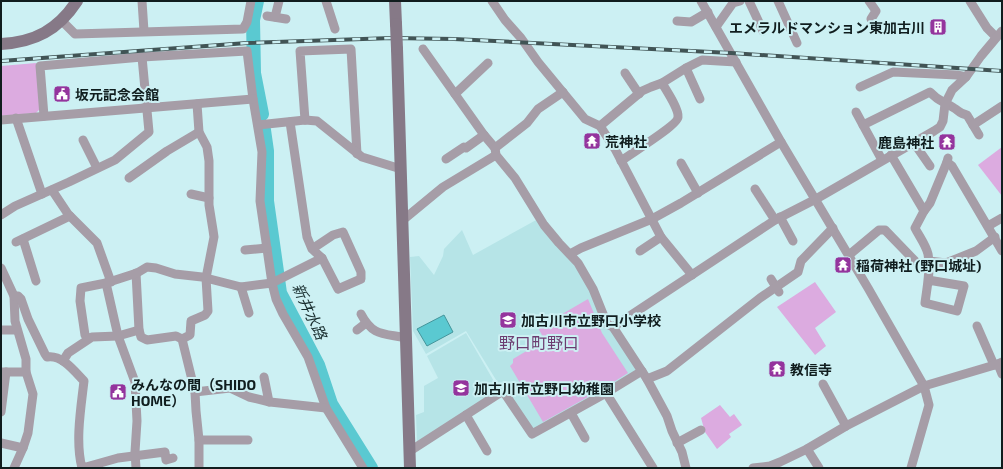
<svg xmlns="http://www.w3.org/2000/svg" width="1003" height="469" viewBox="0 0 1003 469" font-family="'Exo 2','Noto Sans JP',sans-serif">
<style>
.built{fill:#b6e4e7}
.green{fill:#dcabe0}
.water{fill:#5ac9d1;stroke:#44959b}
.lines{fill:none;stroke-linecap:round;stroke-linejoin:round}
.river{stroke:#5ac9d1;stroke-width:14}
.street{stroke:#a69da7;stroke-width:9}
.secondary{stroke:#867987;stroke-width:12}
.rail-casing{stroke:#415455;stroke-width:4}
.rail{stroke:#ccf0f3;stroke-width:2.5;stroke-dasharray:8;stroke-linecap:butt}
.secondary-bridge{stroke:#867987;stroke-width:12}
.labels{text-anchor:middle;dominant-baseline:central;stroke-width:4;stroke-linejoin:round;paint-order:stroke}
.poi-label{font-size:14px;font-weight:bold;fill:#101d1e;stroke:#ccf0f3;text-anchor:start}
.water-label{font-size:15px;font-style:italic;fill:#192e2f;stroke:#ccf0f3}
.quarter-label{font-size:16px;fill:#6c3c70;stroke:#ccf0f3}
</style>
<rect width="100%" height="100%" fill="#ccf0f3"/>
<g class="built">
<polygon points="538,219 574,262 614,333 637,370 535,430 531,428 503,386 501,388 466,331 426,354 413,331 410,257 419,256 434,275 443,256 444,249 462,230 473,255"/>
<polygon points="466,333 499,390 417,442 416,415 424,412 424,386 438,378 427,356"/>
</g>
<g class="green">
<polygon points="36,63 40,109 36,113 1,116 1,66"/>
<polygon points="1002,147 1002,196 978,165"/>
<polygon points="815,282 836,312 815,328 826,346 815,355 777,307"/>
<polygon points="588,299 602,333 628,373 604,388 543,422 510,366 513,363 513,359 545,340 538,328"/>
<polygon points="720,405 730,417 734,414 742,425 729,434 731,437 717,449 705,432 701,418"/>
</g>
<polygon class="water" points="444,315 453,332 427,346 417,329"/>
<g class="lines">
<g class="river">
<polyline points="257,1 253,20 254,73 262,114"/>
<polyline points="264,130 267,151 267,201 280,293 318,365 331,404 371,468"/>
</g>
<g class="street">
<polyline points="142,1 144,31"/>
<polyline points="326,1 335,29"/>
<polyline points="492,1 505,20 521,38 538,62 585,119 600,126 615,149 661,237 692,275"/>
<polyline points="701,1 781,142 868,288 924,386 929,405 911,468"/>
<polyline points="749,1 763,31"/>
<polyline points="778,1 797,43"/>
<polyline points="869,1 876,11 871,19"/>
<polyline points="970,1 987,28 996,37"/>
<polyline points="267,16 286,19"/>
<polyline points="275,17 279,1"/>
<polyline points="62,21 75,34 243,29 247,22 251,1"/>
<polyline points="677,21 691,22 708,12"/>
<polyline points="716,27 733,3 740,1"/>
<polyline points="423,49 484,135 495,148 496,155 515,178 544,225 559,243 578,263 593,289 607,324 613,327 647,379 667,416 672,431 682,452 686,468"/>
<polyline points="686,68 700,99"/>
<polyline points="625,73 639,94"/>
<polyline points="860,87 893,72 957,75 966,77"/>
<polyline points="455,94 488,63"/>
<polyline points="856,112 882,160"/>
<polyline points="44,116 40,66 142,57 247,51 253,99 262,152 260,201 272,283 276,299 283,314 308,357 326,408 363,468"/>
<polyline points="16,118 42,194"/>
<polyline points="1,120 253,99"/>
<polyline points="305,120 300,51 351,49 357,154"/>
<polyline points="290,122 307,237 312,249 322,258 338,289 361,279 361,272 343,232 333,235 312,249"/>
<polyline points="258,125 305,120 317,121 362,157 401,169"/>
<path d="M863,125L930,92C939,102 943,101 954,108C959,111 960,114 967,115L979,135"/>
<polyline points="973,125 1002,106"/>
<polyline points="600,126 642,91 651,87 662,83 686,68 702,60 736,62"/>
<polyline points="83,140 97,168"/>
<polyline points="914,143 930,166"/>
<polyline points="495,148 527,123 538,109 563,92"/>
<polyline points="891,155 924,211"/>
<polyline points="948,158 947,162 952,166 1002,251"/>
<polyline points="446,159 464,147 466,148 484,135"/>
<path d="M621,161C630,154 678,125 678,117C679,109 666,90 662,83"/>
<polyline points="681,163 698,193"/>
<polyline points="129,178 167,151 199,132"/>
<polyline points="755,189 775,220"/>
<polyline points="52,190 68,214 97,243 111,282"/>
<polyline points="191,194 209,198"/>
<polyline points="1,215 15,206 69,182 115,160 149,132 142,57"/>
<polyline points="780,217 793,241"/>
<polyline points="403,220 443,187 496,155"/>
<polyline points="988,226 1002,218"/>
<polyline points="23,239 36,281"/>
<polyline points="16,242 70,216"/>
<polyline points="245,250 267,248"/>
<polyline points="640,251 661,237"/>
<polyline points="570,254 581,248 652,219 681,203 781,142"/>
<polyline points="849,255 879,230 885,230 915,261"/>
<polyline points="929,261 946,263 976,251 995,237"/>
<polyline points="1,268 14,296 15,321 26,359 26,372 33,394 28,433 23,448 14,468"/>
<polyline points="136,273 139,330"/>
<polyline points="771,279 779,292"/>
<path d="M928,280L964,286L957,311L925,303C927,287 931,269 928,254C926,245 919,236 915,228L924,211L930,203L947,162"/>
<polyline points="106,283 118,336 135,382 137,421 135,452 136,468"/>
<polyline points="241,287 249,313"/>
<path d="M14,296H18L21,299L28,319L45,354L47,357C62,354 75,372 84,381C81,407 75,442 82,468"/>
<path d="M361,314C373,337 384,333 407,338"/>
<polyline points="977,326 994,365"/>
<polyline points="613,327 775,220 816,199 934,131 940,127 943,121 945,104 952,90 966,77 981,56 1002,31"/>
<polyline points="1,330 17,330"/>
<polyline points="357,330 366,323"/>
<polyline points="88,338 85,335 80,301 81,288 106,283 137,273 147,267 156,268 175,274 202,277 241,287 272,283 322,258"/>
<polyline points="182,339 190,335 191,321 205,315 208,311 206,278 214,237 213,230 209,205 209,161 207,147 199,132 197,104"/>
<polyline points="63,361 68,353 92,337 118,336 139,330 141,337 147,340 176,336 182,339 195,392 230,388 249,397 270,402 326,408"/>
<polyline points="998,364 1002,374"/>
<polyline points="1,372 26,372"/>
<polyline points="264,377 269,402"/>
<polyline points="647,379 667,371 760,298 798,272 801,261 833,228"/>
<polyline points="823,384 846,426"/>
<polyline points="195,392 196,411 199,440 199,468"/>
<polyline points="606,393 653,468"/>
<polyline points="1,412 6,372"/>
<polyline points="571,413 585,438"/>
<polyline points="466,415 487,451"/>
<polyline points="199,440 248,440"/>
<polyline points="1,443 23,448"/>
<polyline points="677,443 701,430"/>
<polyline points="807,449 819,468"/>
<polyline points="410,451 503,391 532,434 606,393 642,371"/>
<polyline points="82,466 86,467 118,458 165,452 166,460 173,458"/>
<polyline points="753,468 770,466 780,462 807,449 846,426 924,386 998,364 1002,362"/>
</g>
<g class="secondary">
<polyline points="395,1 396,24"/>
<path d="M1,44C35,42 58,30 77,1"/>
<polyline points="397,49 410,468"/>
</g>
<g class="rail-casing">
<polyline id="rail" points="1,61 247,43 392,38 454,39 731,53 1002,71"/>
</g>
<use href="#rail" class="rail"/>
<polyline class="secondary-bridge" points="396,24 397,49"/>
</g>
<defs>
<g id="building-square" transform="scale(0.9)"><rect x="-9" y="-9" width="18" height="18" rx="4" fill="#94349d" stroke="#ccf0f3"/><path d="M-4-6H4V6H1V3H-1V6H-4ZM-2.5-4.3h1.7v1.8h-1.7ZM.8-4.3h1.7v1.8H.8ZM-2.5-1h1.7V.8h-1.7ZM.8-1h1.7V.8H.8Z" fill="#fff"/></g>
<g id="civic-square" transform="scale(0.9)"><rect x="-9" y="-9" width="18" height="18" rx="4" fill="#94349d" stroke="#ccf0f3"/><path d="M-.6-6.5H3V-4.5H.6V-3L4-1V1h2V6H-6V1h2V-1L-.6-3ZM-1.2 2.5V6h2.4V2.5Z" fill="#fff"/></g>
<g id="temple-square" transform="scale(0.9)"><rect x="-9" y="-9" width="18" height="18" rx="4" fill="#94349d" stroke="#ccf0f3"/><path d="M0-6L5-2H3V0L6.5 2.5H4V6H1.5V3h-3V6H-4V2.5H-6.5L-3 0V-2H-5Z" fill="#fff"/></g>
<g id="school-square" transform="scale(0.9)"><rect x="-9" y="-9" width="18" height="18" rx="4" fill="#94349d" stroke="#ccf0f3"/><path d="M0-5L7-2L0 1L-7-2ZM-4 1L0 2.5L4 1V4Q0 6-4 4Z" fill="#fff"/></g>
</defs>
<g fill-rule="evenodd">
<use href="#building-square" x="938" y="27"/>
<use href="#civic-square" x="62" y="94"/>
<use href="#temple-square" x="592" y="141"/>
<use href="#temple-square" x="947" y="142"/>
<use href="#temple-square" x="843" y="265"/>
<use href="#school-square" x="508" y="320"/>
<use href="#temple-square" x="777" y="369"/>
<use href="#school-square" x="461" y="388"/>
<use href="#civic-square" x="118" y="392"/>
</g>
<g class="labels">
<g class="poi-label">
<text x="925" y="27" text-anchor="end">エメラルドマンション東加古川</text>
<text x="75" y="94">坂元記念会館</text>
<text x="605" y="141">荒神社</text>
<text x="934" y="142" text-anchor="end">鹿島神社</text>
<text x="856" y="265">稲荷神社 (野口城址)</text>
<text x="521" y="320">加古川市立野口小学校</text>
<text x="790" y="369">教信寺</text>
<text x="131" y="384">みんなの間（SHIDO<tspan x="131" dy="16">HOME）</tspan></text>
<text x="474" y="388">加古川市立野口幼稚園</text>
</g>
<g class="water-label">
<text transform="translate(310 311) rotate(65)">新井水路</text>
</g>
<g class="quarter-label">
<text x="539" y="342">野口町野口</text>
</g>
</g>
<rect width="1003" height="469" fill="none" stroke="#101d1e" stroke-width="4"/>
</svg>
